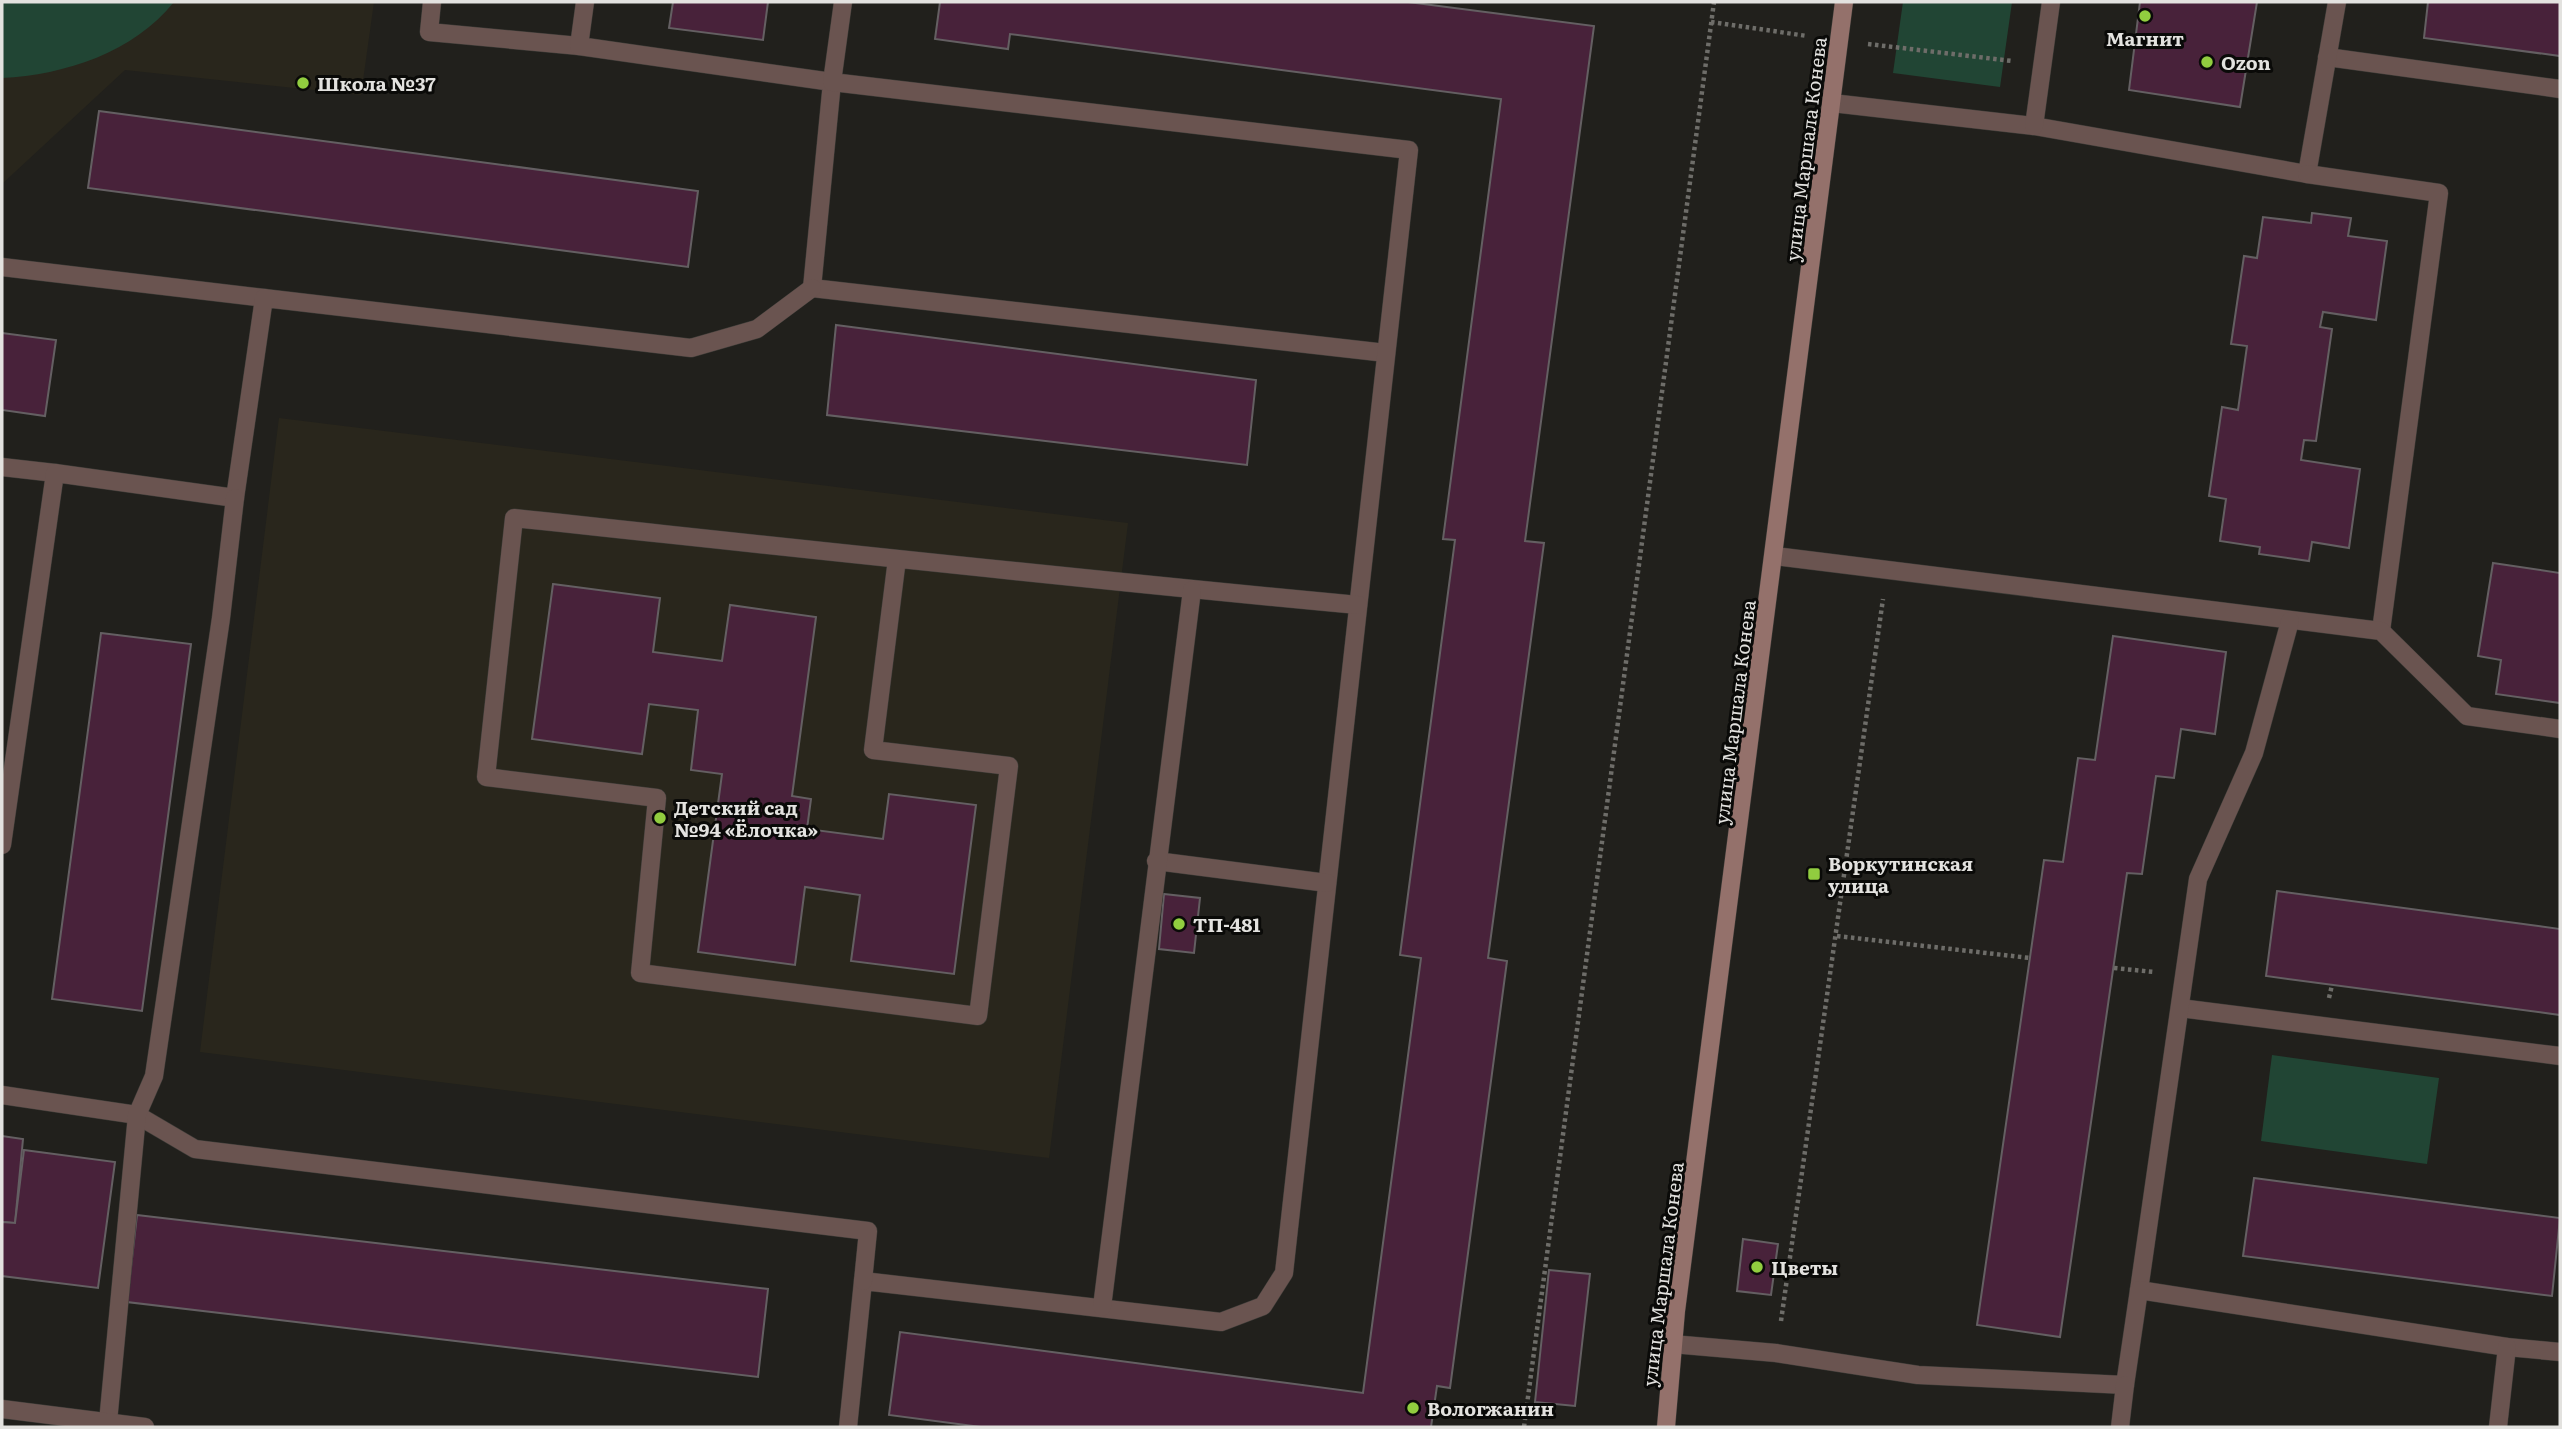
<svg xmlns="http://www.w3.org/2000/svg" width="2562" height="1429" viewBox="0 0 2562 1429" font-family="Literata,serif">
<style>
.built{fill:#29261c}
.green{fill:#214534}
.building{fill:#48223a;stroke:#645f62;stroke-width:2}
.lines{fill:none;stroke-linecap:round;stroke-linejoin:round}
.service-casing{stroke:#3c3b37;stroke-width:19}
.tertiary-casing{stroke:#3c3b37;stroke-width:19}
.secondary-casing{stroke:#3c3b37;stroke-width:19}
.path{stroke:#6e6d69;stroke-width:4.5;stroke-dasharray:3.5 3.5;stroke-linecap:butt}
.service{stroke:#6a5450;stroke-width:18}
.tertiary{stroke:#6a5450;stroke-width:18}
.secondary{stroke:#94716b;stroke-width:18}
.poi-dot{fill:#91cd3f;stroke:#0a0a08;stroke-width:2.5}
.labels{text-anchor:middle;dominant-baseline:central;stroke-width:6;stroke-linejoin:round;paint-order:stroke}
.poi-label{font-size:19px;font-weight:bold;fill:#e3e2df;stroke:#0a0a08;text-anchor:start}
.street-label{font-size:19px;fill:#e3e2df;stroke:#0a0a08}
</style>
<rect width="100%" height="100%" fill="#21201c"/>
<g class="built">
<polygon points="2,2 374,2 361,95 125,70 2,184"/>
<polygon points="279,418 1128,523 1049,1158 200,1052"/>
</g>
<g class="green">
<path d="M2,2H174C134,52 65,75 2,78Z"/>
<polygon points="1903,2 2012,2 2000,87 1893,73"/>
<polygon points="2272,1055 2439,1078 2427,1164 2261,1141"/>
</g>
<g class="building">
<polygon points="673,2 768,2 763,40 669,28"/>
<polygon points="940,2 1408,2 1594,26 1525,541 1544,543 1488,958 1507,961 1450,1388 1437,1386 1431,1427 981,1427 889,1415 900,1332 1363,1393 1421,958 1400,955 1455,540 1443,539 1501,99 1010,34 1008,49 935,39"/>
<polygon points="2140,2 2257,2 2240,107 2129,90"/>
<polygon points="2428,2 2560,2 2560,56 2424,38"/>
<polygon points="99,111 698,191 688,267 88,188"/>
<polygon points="2312,213 2351,218 2348,236 2387,241 2376,320 2323,312 2320,327 2332,329 2316,441 2304,440 2301,460 2360,469 2349,548 2312,542 2309,561 2259,554 2260,547 2220,541 2226,499 2209,496 2222,407 2238,410 2247,346 2231,344 2244,256 2257,258 2263,217 2311,223"/>
<polygon points="836,325 1256,380 1247,465 827,415"/>
<polygon points="2,333 56,340 45,416 2,410"/>
<polygon points="2493,563 2560,573 2560,703 2496,694 2501,660 2478,656"/>
<polygon points="553,584 660,598 653,652 722,661 730,605 816,617 792,796 811,799 807,829 883,839 889,794 976,805 954,974 851,961 860,895 805,887 795,965 698,952 722,774 691,770 698,710 649,704 642,754 532,739"/>
<polygon points="101,633 191,644 142,1011 52,999"/>
<polygon points="2113,636 2226,652 2215,734 2181,729 2174,778 2156,776 2142,874 2127,873 2060,1337 1977,1325 2044,860 2063,862 2078,758 2095,760"/>
<polygon points="2277,891 2560,929 2560,1015 2266,976"/>
<polygon points="1164,894 1200,898 1194,953 1159,949"/>
<polygon points="2,1136 23,1139 15,1223 2,1222"/>
<polygon points="24,1150 115,1162 98,1288 2,1276 2,1222 15,1223"/>
<polygon points="2254,1178 2560,1218 2552,1296 2243,1256"/>
<polygon points="137,1215 768,1289 758,1377 127,1302"/>
<polygon points="1743,1239 1778,1244 1771,1295 1737,1291"/>
<polygon points="1549,1270 1590,1274 1575,1406 1535,1402"/>
</g>
<g class="lines">
<g class="service-casing">
<g id="service">
<polyline points="432,2 429,32 579,46"/>
<polyline points="585,2 579,46 832,82 812,288 1386,353"/>
<polyline points="843,2 832,82 1409,150 1284,1273 1263,1306 1221,1322 863,1281 848,1427"/>
<polyline points="2327,57 2560,89"/>
<polyline points="1832,103 2034,126 2307,174 2337,2"/>
<polyline points="2034,126 2051,2"/>
<polyline points="2307,174 2439,193 2381,631"/>
<polyline points="2,267 264,298"/>
<polyline points="2,467 55,473"/>
<polyline points="1775,556 2381,631 2467,716 2560,729"/>
<path d="M897,559L873,750L1009,766L978,1016L640,973L657,798L486,777L514,518C796,548 1077,579 1358,605"/>
<polyline points="2,845 55,473 235,498 264,298 691,348 757,329 812,288"/>
<polyline points="1156,861 1327,883"/>
<polyline points="2180,1008 2560,1056"/>
<polyline points="2,1095 137,1115 195,1149 868,1231 863,1281"/>
<polyline points="2139,1290 2198,879 2254,753 2290,621"/>
<polyline points="1102,1307 1192,590"/>
<polyline points="1672,1344 1776,1353 1918,1375 2125,1385 2139,1290 2507,1347 2560,1352"/>
<polyline points="108,1422 137,1115 154,1076 221,618 235,498"/>
<polyline points="2120,1427 2125,1385"/>
<polyline points="2498,1427 2507,1347"/>
</g>
</g>
<g class="tertiary-casing">
<polyline id="tertiary" points="2,1409 145,1427"/>
</g>
<g class="secondary-casing">
<polyline id="secondary" points="1666,1427 1676,1311 1844,2"/>
</g>
<g class="path">
<polyline points="1711,22 1807,36"/>
<polyline points="1868,44 2012,61"/>
<polyline points="1837,936 2030,958"/>
<polyline points="2114,968 2154,972"/>
<polyline points="2329,998 2332,985"/>
<polyline points="1781,1321 1883,599"/>
<polyline points="1524,1427 1714,2"/>
</g>
<use href="#service" class="service"/>
<use href="#tertiary" class="tertiary"/>
<use href="#secondary" class="secondary"/>
</g>
<g class="poi-dot">
<circle cx="2145" cy="16" r="7"/>
<circle cx="2207" cy="62" r="7"/>
<circle cx="303" cy="83" r="7"/>
<circle cx="660" cy="818" r="7"/>
<rect x="1807" y="867" width="14" height="14" rx="3.5"/>
<circle cx="1179" cy="924" r="7"/>
<circle cx="1757" cy="1267" r="7"/>
<circle cx="1413" cy="1408" r="7"/>
</g>
<g class="labels">
<g class="poi-label">
<text x="2145" y="38" text-anchor="middle">Магнит</text>
<text x="2221" y="62">Ozon</text>
<text x="317" y="83">Школа №37</text>
<text x="674" y="807">Детский сад<tspan x="674" dy="22">№94 «Ёлочка»</tspan></text>
<text x="1828" y="863">Воркутинская<tspan x="1828" dy="22">улица</tspan></text>
<text x="1193" y="924">ТП-481</text>
<text x="1771" y="1267">Цветы</text>
<text x="1427" y="1408">Вологжанин</text>
</g>
<g class="street-label">
<text transform="translate(1805 149) rotate(-83)">улица Маршала Конева</text>
<text transform="translate(1734 712) rotate(-83)">улица Маршала Конева</text>
<text transform="translate(1662 1274) rotate(-83)">улица Маршала Конева</text>
</g>
</g>
<rect width="2562" height="1429" fill="none" stroke="#e3e2df" stroke-width="7"/>
</svg>
